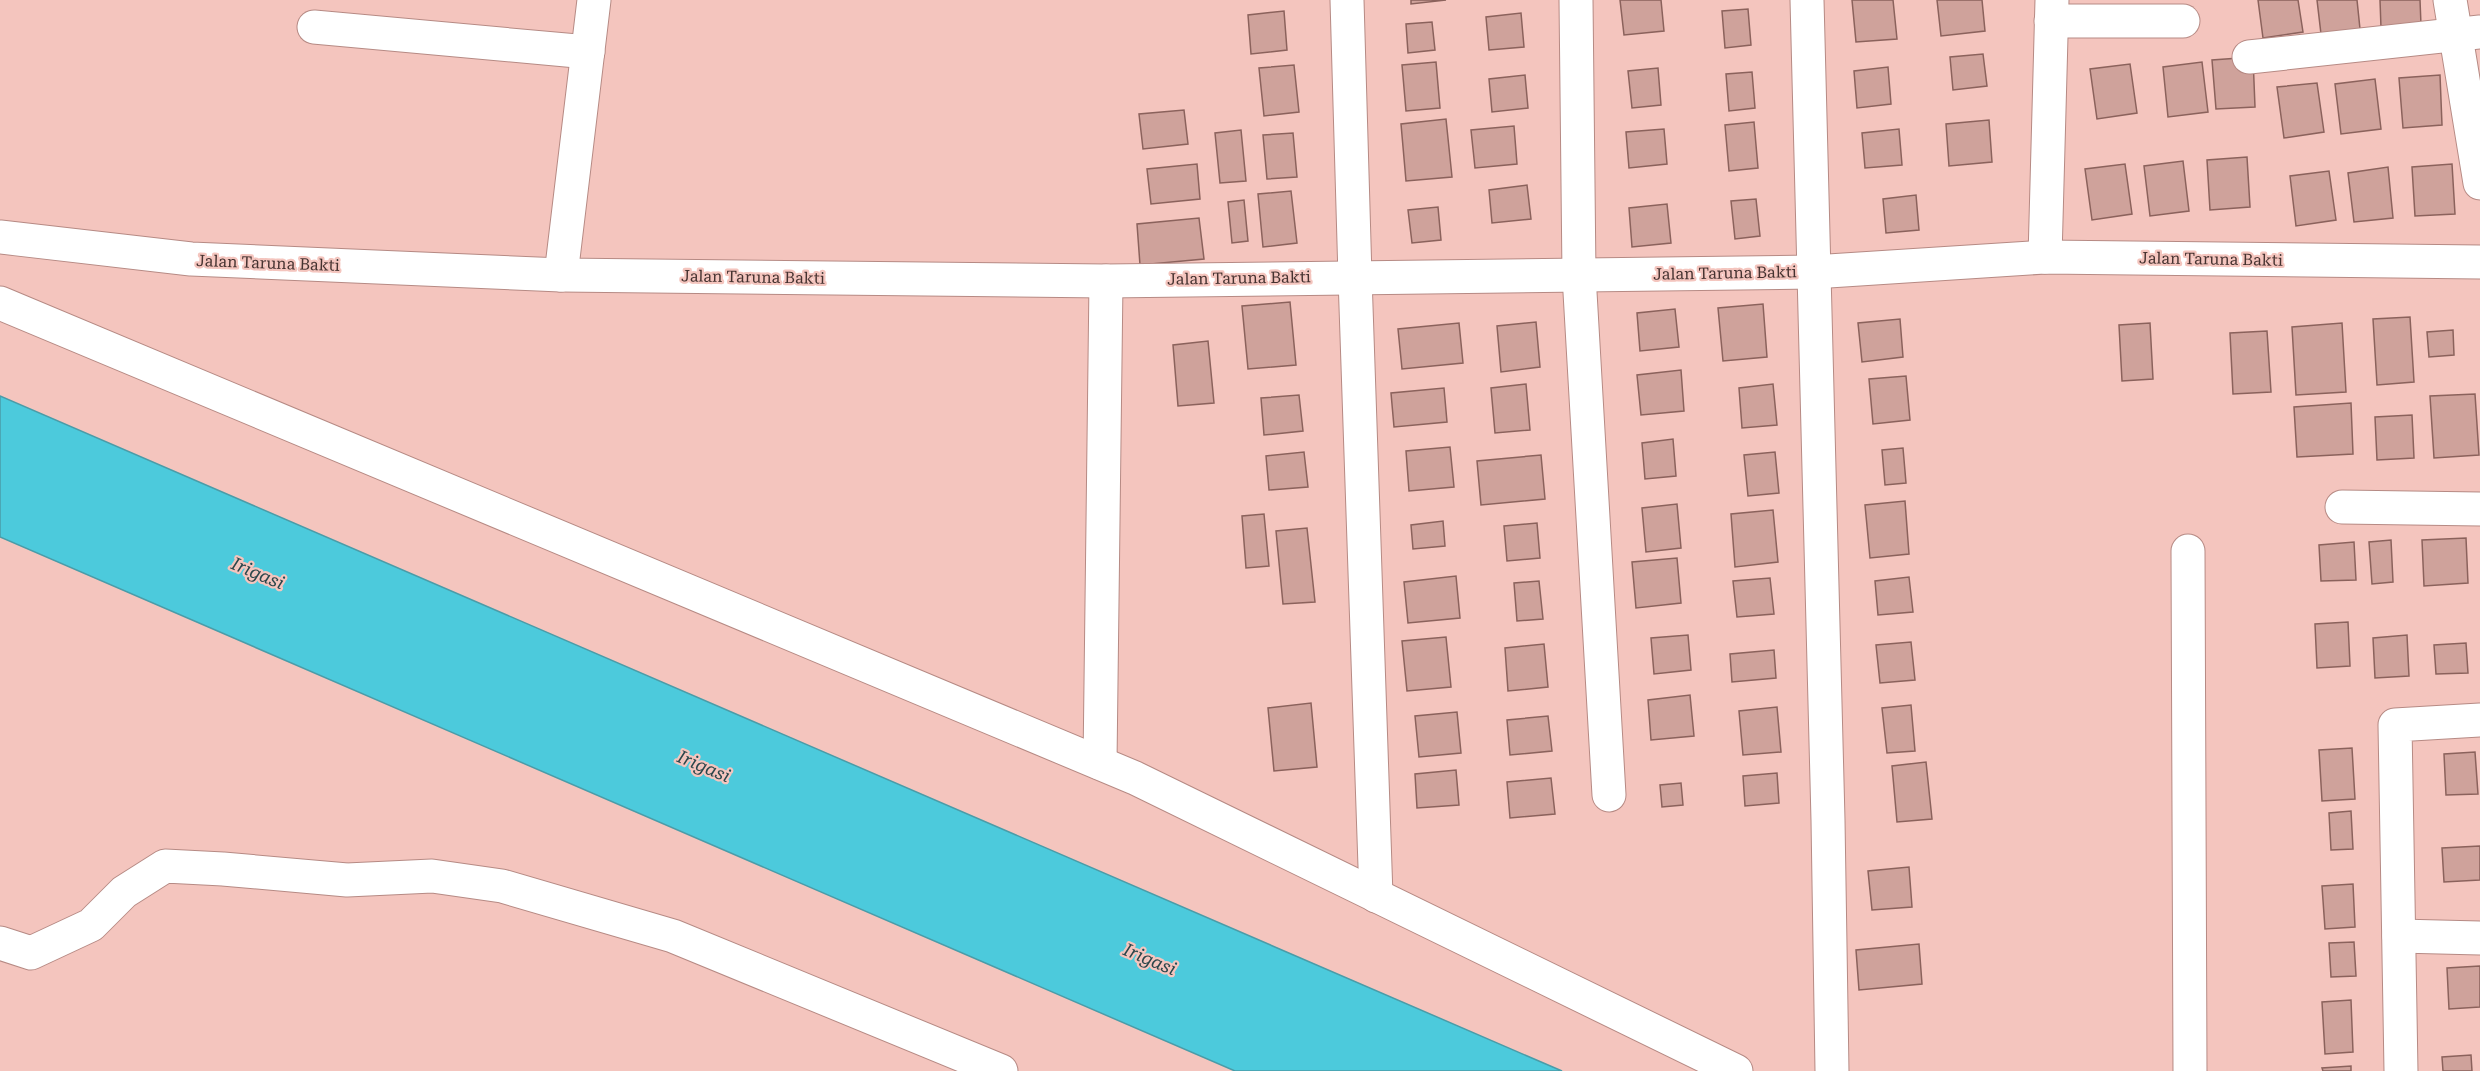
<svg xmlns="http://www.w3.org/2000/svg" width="2480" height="1071" viewBox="0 0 2480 1071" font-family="'Roboto Serif',serif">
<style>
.water{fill:#4ccadc;stroke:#4a9ca8;stroke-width:1.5}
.building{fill:#cfa29b;stroke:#8b625c;stroke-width:1.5}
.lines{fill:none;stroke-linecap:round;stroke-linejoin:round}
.minor-casing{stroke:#b68a84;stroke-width:35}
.minor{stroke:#fff;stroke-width:33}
.labels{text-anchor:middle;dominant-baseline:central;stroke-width:4.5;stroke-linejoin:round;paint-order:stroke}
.street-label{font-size:16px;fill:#453230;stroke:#f4c5be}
.water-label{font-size:18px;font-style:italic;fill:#2b464b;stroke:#f4c5be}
</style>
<rect width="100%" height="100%" fill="#f4c5be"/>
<polygon class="water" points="0,396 1562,1071 1235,1071 0,537"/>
<g class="building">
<polygon points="1411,0 1446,0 1411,4"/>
<polygon points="1620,0 1661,0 1664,31 1624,35"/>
<polygon points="1852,0 1893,0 1897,39 1856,42"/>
<polygon points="1937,0 1982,0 1985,31 1941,36"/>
<polygon points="2258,0 2298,0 2303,32 2263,38"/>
<polygon points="2317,0 2357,0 2360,29 2321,34"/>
<polygon points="2380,0 2420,0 2421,25 2381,28"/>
<polygon points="1748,9 1751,45 1725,48 1722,11"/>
<polygon points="1284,11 1287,50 1251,54 1248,15"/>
<polygon points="1521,13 1524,47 1489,50 1486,17"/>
<polygon points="1432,22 1435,50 1408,53 1406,24"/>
<polygon points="1983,54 1987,86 1953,90 1950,57"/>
<polygon points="2253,57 2255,107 2216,109 2212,60"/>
<polygon points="1436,62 1440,108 1406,111 1402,65"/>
<polygon points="2202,62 2208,112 2168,117 2163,67"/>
<polygon points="2130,64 2137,113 2097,119 2090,69"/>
<polygon points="1294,65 1299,112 1264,116 1259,68"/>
<polygon points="1888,67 1891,104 1857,108 1854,71"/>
<polygon points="1658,68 1661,105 1632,108 1628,71"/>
<polygon points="1752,72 1755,108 1729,111 1726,74"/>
<polygon points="1525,75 1528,108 1492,112 1489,79"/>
<polygon points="2440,75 2442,125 2403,128 2399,78"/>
<polygon points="2375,79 2381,129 2341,134 2335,84"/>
<polygon points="2317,83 2324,132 2284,138 2277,87"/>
<polygon points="1184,110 1188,144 1143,149 1139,114"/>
<polygon points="1446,119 1452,177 1406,181 1401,124"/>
<polygon points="1989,120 1992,162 1949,166 1946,124"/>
<polygon points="1754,122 1758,168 1729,171 1725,125"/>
<polygon points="1514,126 1517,164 1475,168 1471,130"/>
<polygon points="1664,129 1667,164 1629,168 1626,132"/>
<polygon points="1899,129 1902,165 1865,168 1862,133"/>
<polygon points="1241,130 1246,181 1220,183 1215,133"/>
<polygon points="1293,133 1297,177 1267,179 1263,135"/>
<polygon points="2247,157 2250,207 2210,210 2207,160"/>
<polygon points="2183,161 2189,211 2150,216 2144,166"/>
<polygon points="1197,164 1200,199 1151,204 1147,169"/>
<polygon points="2125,164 2132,214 2092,220 2085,169"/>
<polygon points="2452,164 2455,214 2415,216 2412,167"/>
<polygon points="2388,167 2393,218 2354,222 2348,173"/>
<polygon points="2329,171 2336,220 2296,226 2290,176"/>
<polygon points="1527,185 1531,219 1492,223 1489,190"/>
<polygon points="1291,191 1297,243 1263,247 1258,194"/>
<polygon points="1916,195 1919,230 1886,233 1883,199"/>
<polygon points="1756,199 1760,236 1735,239 1731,201"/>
<polygon points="1244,200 1248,241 1232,243 1228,202"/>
<polygon points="1667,204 1671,243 1632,247 1629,208"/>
<polygon points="1438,207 1441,240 1412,243 1408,210"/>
<polygon points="1199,218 1204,259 1140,265 1137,224"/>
<polygon points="1290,302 1296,365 1248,369 1242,306"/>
<polygon points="1763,304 1767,357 1723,361 1718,308"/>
<polygon points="1675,309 1679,347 1640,351 1637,313"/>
<polygon points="2410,317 2414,382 2377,385 2373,319"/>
<polygon points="1900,319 1903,357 1862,362 1858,323"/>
<polygon points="1536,322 1540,367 1501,372 1497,326"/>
<polygon points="1459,323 1463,363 1402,369 1398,329"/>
<polygon points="2150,323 2153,379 2122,381 2119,325"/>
<polygon points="2342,323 2346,392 2296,395 2292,327"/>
<polygon points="2453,330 2454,355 2429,357 2427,332"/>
<polygon points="2267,331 2271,392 2233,394 2230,333"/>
<polygon points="1208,341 1214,403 1178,406 1173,345"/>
<polygon points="1681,370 1684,411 1641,415 1637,375"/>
<polygon points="1906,376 1910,420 1873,424 1869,379"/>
<polygon points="1526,384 1530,430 1495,433 1491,388"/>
<polygon points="1773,384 1777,425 1742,428 1739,388"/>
<polygon points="1444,388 1447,422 1394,427 1391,393"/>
<polygon points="2475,394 2479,455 2434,458 2430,396"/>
<polygon points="1299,395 1303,431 1264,435 1261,398"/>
<polygon points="2351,403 2353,454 2297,457 2294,407"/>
<polygon points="2412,415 2414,458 2377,460 2375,417"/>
<polygon points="1673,439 1676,476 1645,479 1642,443"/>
<polygon points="1450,447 1454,487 1409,491 1406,451"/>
<polygon points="1903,448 1906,483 1885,485 1882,450"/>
<polygon points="1304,452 1308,487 1269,490 1266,456"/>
<polygon points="1775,452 1779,493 1748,496 1744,455"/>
<polygon points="1541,455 1545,499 1481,505 1477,461"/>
<polygon points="1905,501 1909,554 1870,558 1865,505"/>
<polygon points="1677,504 1681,548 1646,552 1642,508"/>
<polygon points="1773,510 1778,562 1735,567 1731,514"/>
<polygon points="1264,514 1269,566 1246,568 1242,516"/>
<polygon points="1443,521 1445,546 1413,549 1411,525"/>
<polygon points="1537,523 1540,558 1507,561 1504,526"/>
<polygon points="1307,528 1315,602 1283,604 1276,531"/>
<polygon points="2466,538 2468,583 2424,586 2422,540"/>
<polygon points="2391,540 2393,582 2372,584 2369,542"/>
<polygon points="2354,542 2356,580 2321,581 2319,545"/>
<polygon points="1677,558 1681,603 1636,608 1632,562"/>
<polygon points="1456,576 1460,618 1408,623 1404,582"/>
<polygon points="1909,577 1913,612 1878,615 1875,581"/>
<polygon points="1770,578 1774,614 1737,617 1733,581"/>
<polygon points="1539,581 1543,619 1517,621 1514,583"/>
<polygon points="2348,622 2350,666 2317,668 2315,624"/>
<polygon points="1688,635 1691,670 1654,674 1651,638"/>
<polygon points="2407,635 2409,676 2375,678 2373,638"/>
<polygon points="1446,637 1451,687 1407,691 1402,641"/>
<polygon points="1911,642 1915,680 1880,683 1876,645"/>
<polygon points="2466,643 2468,673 2436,674 2434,645"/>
<polygon points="1544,644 1548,687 1508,691 1505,648"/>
<polygon points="1774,650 1776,678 1732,682 1730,654"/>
<polygon points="1690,695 1694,736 1651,740 1648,700"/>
<polygon points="1311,703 1317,767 1274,771 1268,708"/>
<polygon points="1911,705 1915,751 1887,753 1882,708"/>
<polygon points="1777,707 1781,752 1743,755 1739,711"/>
<polygon points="1457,712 1461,753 1419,757 1415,716"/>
<polygon points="1548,716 1552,751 1510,755 1507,720"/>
<polygon points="2352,748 2355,799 2322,801 2319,750"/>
<polygon points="2475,752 2478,794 2446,795 2444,754"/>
<polygon points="1926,762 1932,819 1897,822 1892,766"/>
<polygon points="1456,770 1459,805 1417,808 1415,774"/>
<polygon points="1777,773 1779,803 1745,806 1743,776"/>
<polygon points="1551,778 1555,814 1510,818 1507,782"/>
<polygon points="1681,783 1683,805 1662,807 1660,785"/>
<polygon points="2351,811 2353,849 2331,850 2329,813"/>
<polygon points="2480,846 2480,880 2444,882 2442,848"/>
<polygon points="1909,867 1912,907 1872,910 1868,871"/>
<polygon points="2353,884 2355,927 2325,929 2322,886"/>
<polygon points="2354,942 2356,976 2331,977 2329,943"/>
<polygon points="1919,944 1922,984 1859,990 1856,950"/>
<polygon points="2480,966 2480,1007 2449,1009 2447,968"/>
<polygon points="2351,1000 2353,1052 2325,1054 2322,1002"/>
<polygon points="2471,1055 2472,1071 2443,1071 2442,1057"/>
<polygon points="2351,1066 2351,1071 2323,1071 2322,1068"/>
</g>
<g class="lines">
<g class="minor-casing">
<g id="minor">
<polyline points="1347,0 1355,277 1376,896"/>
<polyline points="1576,0 1579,275 1609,795"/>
<polyline points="1807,0 1828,820 1832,1071"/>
<polyline points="2450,0 2480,183"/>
<polyline points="2051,21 2183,21"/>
<polyline points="314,27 588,52"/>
<polyline points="2249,57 2480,32"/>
<polyline points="0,237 191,259 561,275 1106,281 1813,272 2045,257 2480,262"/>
<polyline points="2045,257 2052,0"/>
<polyline points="561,275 594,0"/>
<polyline points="0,303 1135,778 1736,1071"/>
<polyline points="2342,507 2480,509"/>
<polyline points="2188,551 2190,1071"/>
<polyline points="1100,763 1106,281"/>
<polyline points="2399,936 2480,938"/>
<polyline points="0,943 31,953 91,925 124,892 165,866 223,869 347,880 432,876 502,886 673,936 1001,1071"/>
<polyline points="2401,1071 2395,725 2480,720"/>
</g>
</g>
<use href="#minor" class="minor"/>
</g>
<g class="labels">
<g class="street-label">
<text transform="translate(2211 259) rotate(1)">Jalan Taruna Bakti</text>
<text transform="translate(268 263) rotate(2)">Jalan Taruna Bakti</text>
<text transform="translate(1725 273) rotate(-1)">Jalan Taruna Bakti</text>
<text transform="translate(753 277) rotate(1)">Jalan Taruna Bakti</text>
<text transform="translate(1239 278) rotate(-1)">Jalan Taruna Bakti</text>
</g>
<g class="water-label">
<text transform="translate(258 573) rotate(23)">Irigasi</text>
<text transform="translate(704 766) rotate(23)">Irigasi</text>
<text transform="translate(1150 959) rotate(23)">Irigasi</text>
</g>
</g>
</svg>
